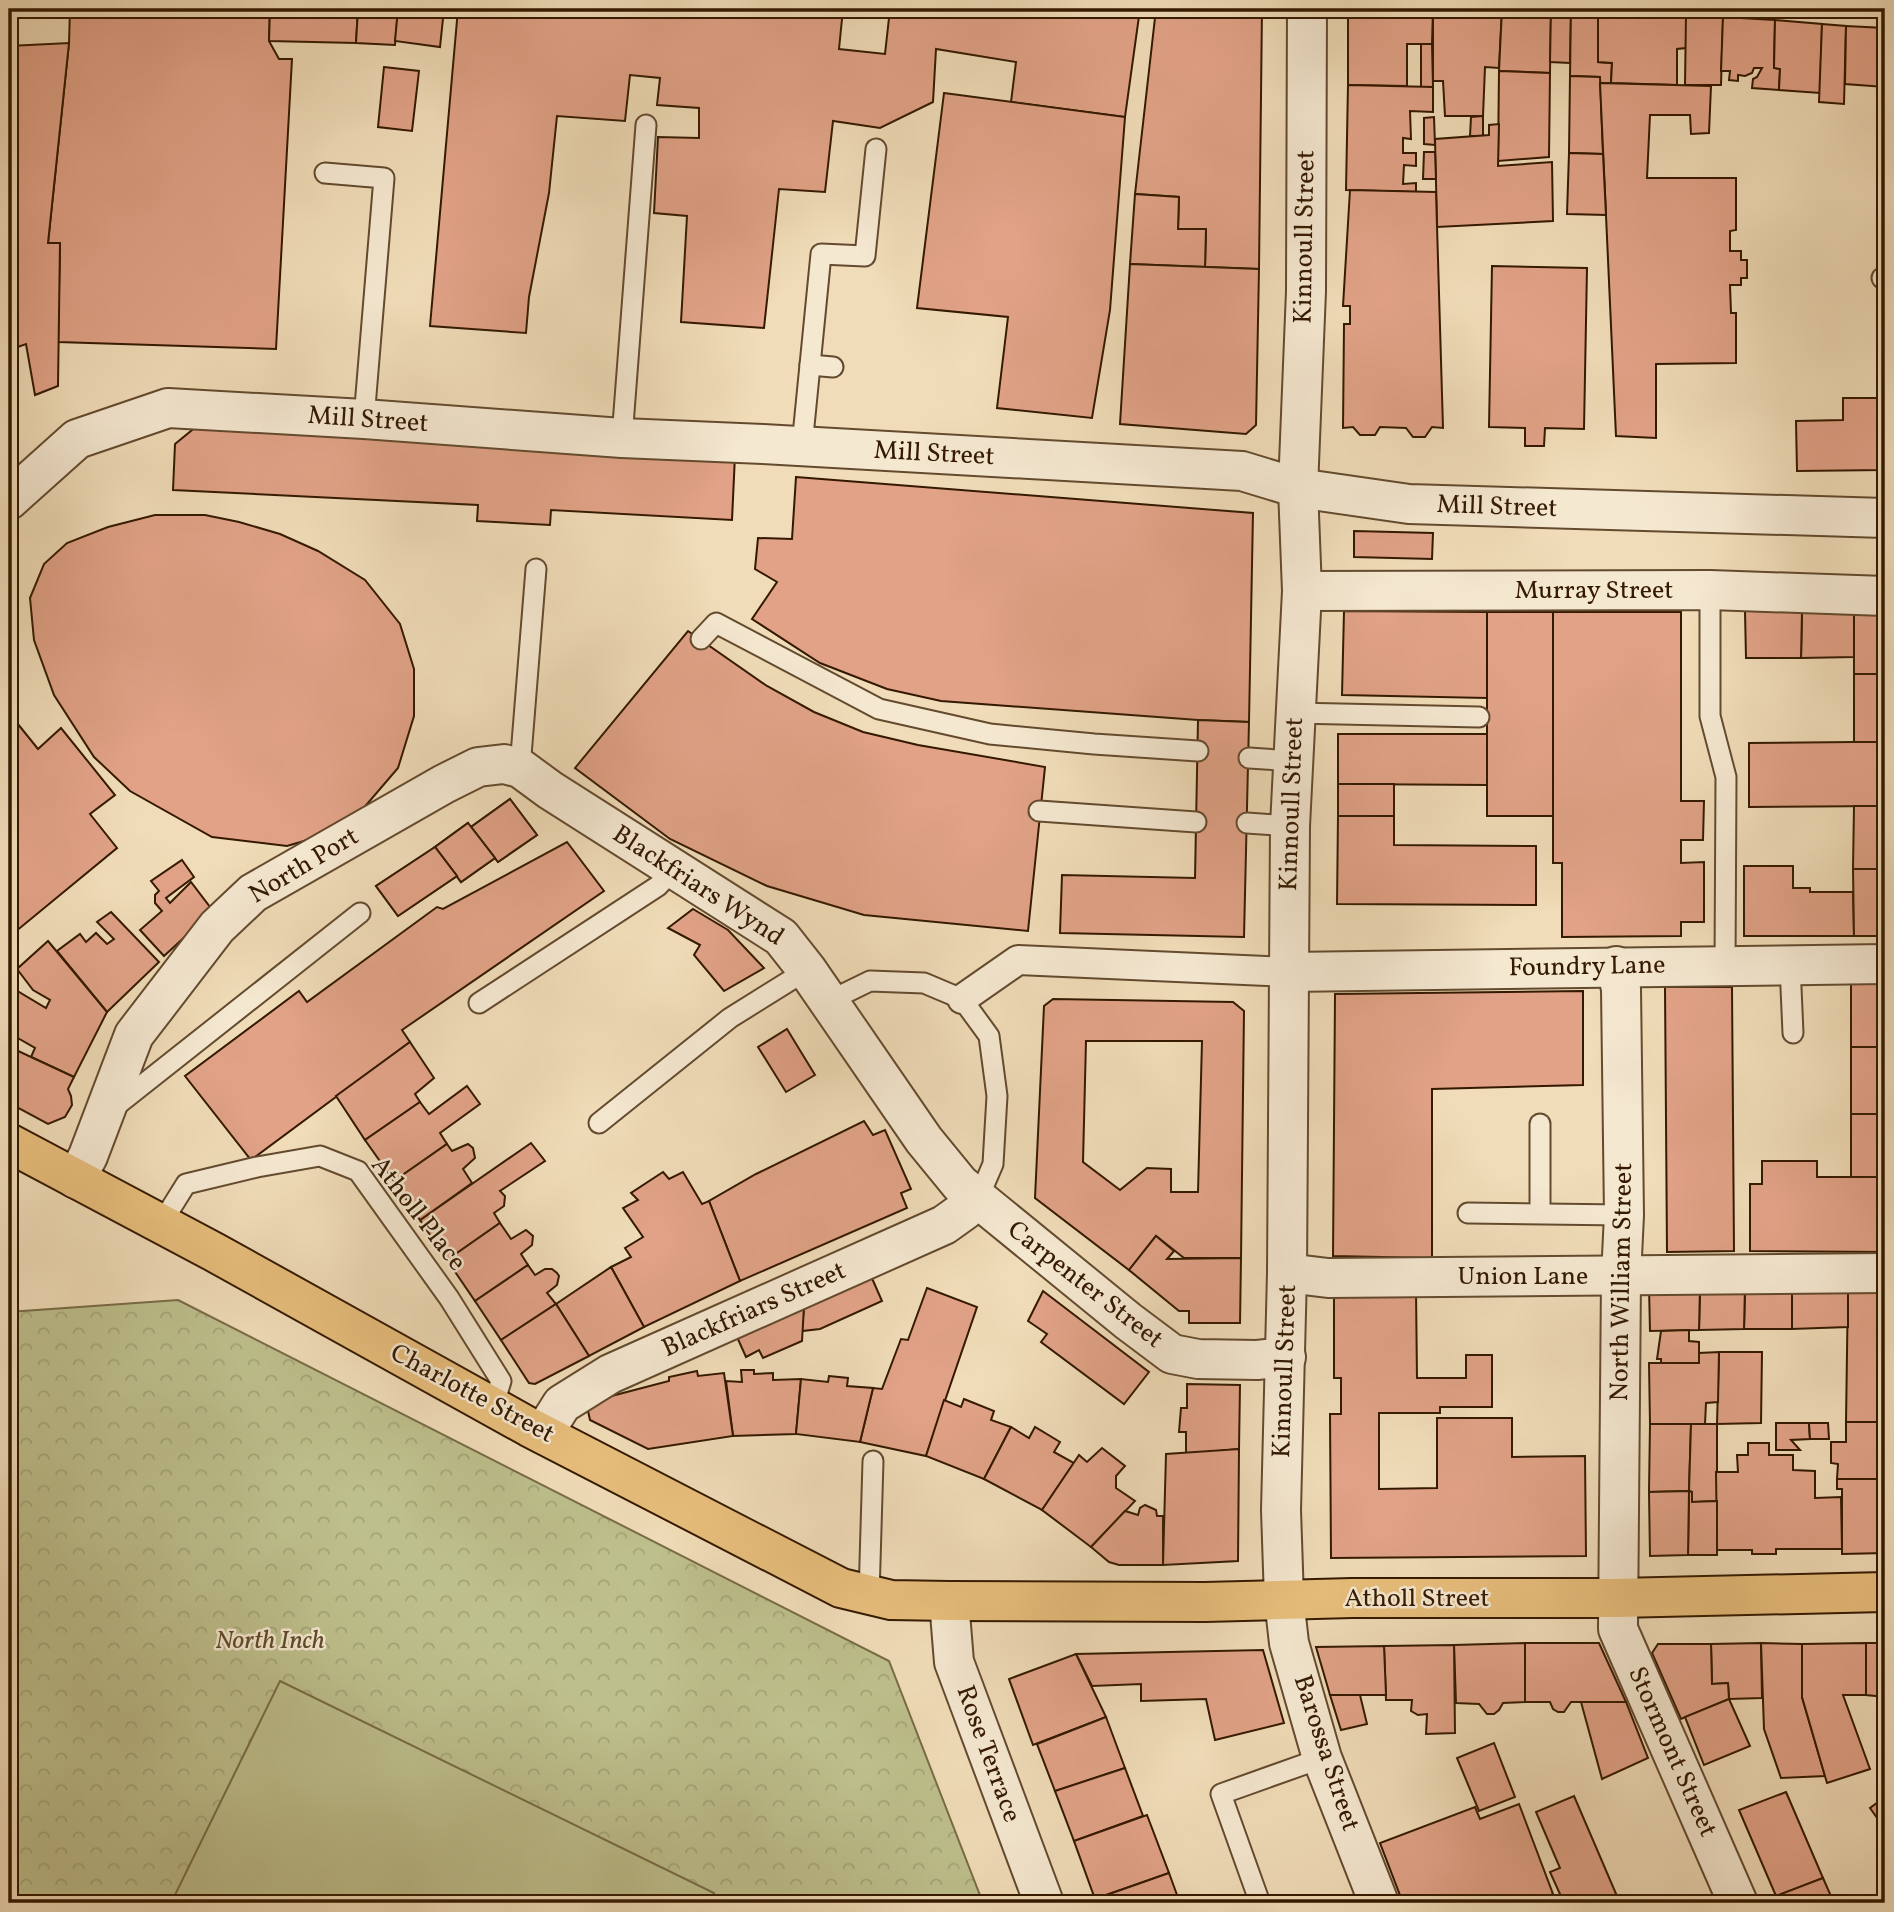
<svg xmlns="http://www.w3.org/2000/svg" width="1894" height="1912" viewBox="0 0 1894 1912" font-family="Vollkorn,serif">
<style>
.park{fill:url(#park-crowns);stroke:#786c46;stroke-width:2}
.pitch{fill:#bdbf8c;stroke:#786c46;stroke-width:2}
.building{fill:#e1a287;stroke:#341900;stroke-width:2;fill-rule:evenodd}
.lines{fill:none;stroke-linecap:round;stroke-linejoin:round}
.service-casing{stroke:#634a2e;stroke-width:23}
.pedestrian-casing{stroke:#634a2e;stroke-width:32}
.minor-casing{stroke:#634a2e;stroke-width:42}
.primary-casing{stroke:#341900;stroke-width:42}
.service{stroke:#f5e8d1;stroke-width:19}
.pedestrian{stroke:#f5e8d1;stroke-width:28}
.minor{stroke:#f5e8d1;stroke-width:38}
.primary{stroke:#e8be7c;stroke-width:38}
.labels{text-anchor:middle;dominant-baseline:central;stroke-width:5;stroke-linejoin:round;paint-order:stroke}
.street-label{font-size:26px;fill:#341900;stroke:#f5e8d1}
.park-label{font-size:26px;font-style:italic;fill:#5d4b2a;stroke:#f5e8d1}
</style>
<defs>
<pattern id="park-crowns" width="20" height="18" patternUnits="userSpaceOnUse" patternTransform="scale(1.75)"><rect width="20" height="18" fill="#bdbf8c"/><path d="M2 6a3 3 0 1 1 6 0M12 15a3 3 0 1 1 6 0" fill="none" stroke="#a3a477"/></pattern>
</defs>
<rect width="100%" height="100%" fill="#f0dcb8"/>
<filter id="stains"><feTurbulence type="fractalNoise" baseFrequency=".00286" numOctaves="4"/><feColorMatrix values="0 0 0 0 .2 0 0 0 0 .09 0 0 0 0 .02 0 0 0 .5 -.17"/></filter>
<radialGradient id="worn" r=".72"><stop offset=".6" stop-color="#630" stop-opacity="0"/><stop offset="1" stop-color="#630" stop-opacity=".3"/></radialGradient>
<polygon class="park" points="178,1300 889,1661 983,1903 9,1903 9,1312"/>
<polygon class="pitch" points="280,1681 714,1893 709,1903 171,1903"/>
<g class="building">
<polygon points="70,9 270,9 269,41 279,59 292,59 276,349 58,342 60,243 48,243 69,43"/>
<polygon points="270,9 358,9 356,43 269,41"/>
<polygon points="358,9 398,9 395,45 356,43"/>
<polygon points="398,9 444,9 440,47 395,41"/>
<polygon points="458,9 843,9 839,49 885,54 890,9 1140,9 1125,117 1011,102 1016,62 936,49 933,102 880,128 833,121 825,192 779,189 764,328 681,322 687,216 654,213 658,137 699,138 699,108 657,105 660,78 630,75 625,121 557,116 549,193 529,297 526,333 430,326"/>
<polygon points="1156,9 1262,9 1259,269 1205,267 1206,229 1178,229 1179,197 1135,194"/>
<polygon points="1348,9 1433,9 1432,44 1407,44 1407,86 1348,85"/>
<polygon points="1433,9 1502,9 1499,68 1485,67 1483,116 1445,116 1443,81 1433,81"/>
<polygon points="1502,9 1551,9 1550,73 1499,71"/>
<polygon points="1551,9 1571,9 1570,63 1550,62"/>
<polygon points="1571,9 1598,9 1598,62 1612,63 1611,83 1600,83 1600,77 1570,76"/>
<polygon points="1598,9 1686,15 1686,48 1677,49 1677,85 1611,83 1612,63 1598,62"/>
<polygon points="1686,15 1723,17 1721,85 1685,85"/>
<polygon points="1723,17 1775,20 1774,68 1780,69 1779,90 1752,88 1753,79 1757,77 1762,68 1754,68 1752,73 1745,76 1738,75 1738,81 1729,80 1730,71 1721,71"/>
<polygon points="1775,20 1822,24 1820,93 1779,90 1780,69 1774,68"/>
<polygon points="1822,24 1846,26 1844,104 1819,102"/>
<polygon points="1846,26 1885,28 1885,87 1845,84"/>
<polygon points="69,43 48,243 60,243 58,386 35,395 26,344 9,350 9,46"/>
<polygon points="1421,44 1432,44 1433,87 1421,87"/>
<polygon points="384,67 419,71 412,131 378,127"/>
<polygon points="1499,71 1550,73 1549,157 1498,161"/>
<polygon points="1570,76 1600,77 1603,154 1569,153"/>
<polygon points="1600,83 1711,86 1709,133 1691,134 1690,115 1650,115 1647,178 1736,178 1736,230 1730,231 1730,251 1741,251 1741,260 1747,260 1747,278 1741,278 1741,285 1730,285 1731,313 1736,313 1736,363 1656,364 1656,438 1616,436"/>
<polygon points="1348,85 1433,87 1433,112 1410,111 1411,139 1403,138 1403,153 1416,153 1416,166 1404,165 1403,184 1416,183 1416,192 1346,190"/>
<polygon points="944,93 1125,117 1110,310 1092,418 997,408 1008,317 917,308"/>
<polygon points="1483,116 1483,136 1470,136 1471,117"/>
<polygon points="1434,117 1435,145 1424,144 1424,118"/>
<polygon points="1499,124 1498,166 1552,162 1553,221 1437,227 1435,139 1489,135 1489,125"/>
<polygon points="1424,152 1435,152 1436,179 1423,179"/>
<polygon points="1569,153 1603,154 1606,215 1567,214"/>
<polygon points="1350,190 1436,192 1443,428 1432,427 1425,437 1413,437 1406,428 1380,427 1375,435 1360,435 1353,427 1343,428 1344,324 1350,324 1350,306 1343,306"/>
<polygon points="1135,194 1179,197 1178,229 1206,229 1205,267 1130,264"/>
<polygon points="1130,264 1259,269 1256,425 1246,434 1120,424"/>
<polygon points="1492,266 1587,268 1584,429 1545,428 1544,446 1525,446 1525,428 1489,427"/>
<polygon points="1843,398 1885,398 1885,470 1797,471 1796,421 1843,420"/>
<polygon points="197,426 735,455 732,520 551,510 550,525 477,521 478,505 173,490 175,444"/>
<polygon points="796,477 1253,513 1249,722 1198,720 941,701 887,689 820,663 752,619 777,582 755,569 758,538 792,539"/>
<polygon points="155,515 205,515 239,522 280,534 318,551 365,580 400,624 414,669 414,716 398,768 362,810 328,834 287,846 212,837 130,791 94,757 54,695 34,640 30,598 44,564 67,543 108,527"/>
<polygon points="1354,531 1433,533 1432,559 1354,557"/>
<polygon points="1854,610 1854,657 1801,658 1802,611"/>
<rect x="1854" y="610" width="31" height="64"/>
<polygon points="1344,611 1487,612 1487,698 1342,695"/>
<polygon points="1745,611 1802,611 1801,658 1746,658"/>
<rect x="1487" y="612" width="66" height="204"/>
<polygon points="1553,612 1681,612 1681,801 1704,801 1703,840 1681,840 1681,863 1704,862 1704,922 1681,922 1681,936 1562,937 1562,863 1553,863"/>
<polygon points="688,631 767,686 814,712 863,732 918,745 1045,767 1028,931 864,915 767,886 670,839 575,768"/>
<rect x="1854" y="674" width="31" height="68"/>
<polygon points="9,713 38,749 61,728 115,795 90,814 117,848 9,937"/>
<polygon points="1198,720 1249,722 1244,937 1060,933 1062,875 1195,878"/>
<polygon points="1338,734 1487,734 1487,785 1338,784"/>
<polygon points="1854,742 1885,742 1885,806 1749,807 1749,743"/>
<rect x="1338" y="784" width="56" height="32"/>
<polygon points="510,799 537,835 498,862 471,827"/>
<polygon points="510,799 537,835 498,862 471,827"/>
<polygon points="1854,806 1885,806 1885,869 1853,869"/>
<polygon points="1338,816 1394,816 1394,845 1536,846 1536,905 1337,904"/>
<polygon points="468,823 495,858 461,882 435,847"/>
<polygon points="468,823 495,858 461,882 435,847"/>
<polygon points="567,842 604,891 402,1030 410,1042 251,1160 185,1076 299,991 307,1002 437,907 443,909"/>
<polygon points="435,847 457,876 398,916 376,886"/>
<polygon points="435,847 457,876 398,916 376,886"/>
<polygon points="182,860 194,877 166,898 170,903 191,882 213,911 164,956 140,930 162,911 155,903 155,895 159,891 151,881"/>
<polygon points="1744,866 1793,866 1793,888 1810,888 1810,892 1853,892 1854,936 1744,936"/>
<polygon points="1853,869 1885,869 1885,936 1854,936"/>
<polygon points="693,909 728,930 764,968 724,991 694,955 700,945 668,928"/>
<polygon points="111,912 159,962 107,1012 57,951 80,934 86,942 96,933 107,944 114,939 97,922"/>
<polygon points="48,941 107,1012 74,1077 31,1057 35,1048 9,1033 9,986 46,1008 50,1000 33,990 17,969"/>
<rect x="1851" y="982" width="34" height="65"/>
<polygon points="1665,987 1732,987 1734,1251 1667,1252"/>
<polygon points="1583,991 1583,1085 1432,1089 1432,1258 1333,1256 1335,994"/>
<path d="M1053,999L1233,1002L1244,1011L1241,1258H1184L1156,1236L1129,1270L1035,1198L1044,1006ZM1086,1041H1202L1198,1192H1171V1169L1147,1168L1120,1190L1083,1162Z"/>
<polygon points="787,1029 815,1075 786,1092 758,1047"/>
<polygon points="410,1042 434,1078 415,1094 420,1102 365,1140 336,1096"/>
<rect x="1851" y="1047" width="34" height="67"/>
<polygon points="16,1050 74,1077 68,1089 71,1096 72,1105 65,1117 48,1124 9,1103 9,1063"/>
<polygon points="467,1086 480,1104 440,1133 447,1144 394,1181 365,1140 420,1102 429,1114"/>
<rect x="1851" y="1114" width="34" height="63"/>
<polygon points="864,1121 873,1135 885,1130 911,1189 901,1193 907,1208 740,1281 709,1201 756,1174"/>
<polygon points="531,1143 545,1161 500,1191 505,1196 504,1206 494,1213 500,1223 447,1260 420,1220"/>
<polygon points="447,1144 452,1151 468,1144 473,1148 475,1158 463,1169 472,1183 420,1220 394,1181"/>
<polygon points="1762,1161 1817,1161 1817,1177 1885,1177 1885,1252 1750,1251 1750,1184 1762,1184"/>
<polygon points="663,1172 669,1179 683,1172 702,1204 709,1201 740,1281 644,1327 611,1267 631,1257 625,1248 643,1237 623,1208 638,1200 631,1193"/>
<polygon points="500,1223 511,1239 526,1230 533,1236 532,1245 521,1254 528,1265 475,1301 447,1260"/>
<polygon points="1156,1236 1174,1251 1167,1259 1241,1258 1240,1323 1189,1323 1189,1311 1179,1311 1129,1270"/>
<polygon points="528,1265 535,1275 545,1269 552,1269 557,1273 559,1276 557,1285 547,1293 556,1304 501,1340 475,1301"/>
<polygon points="611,1267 644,1327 589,1356 556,1304"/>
<polygon points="871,1276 882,1301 820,1329 802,1331 804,1306"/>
<polygon points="1885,1283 1885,1422 1846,1422 1848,1284"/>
<polygon points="1792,1284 1848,1284 1848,1327 1792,1329"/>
<polygon points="1792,1284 1792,1329 1744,1329 1745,1286"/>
<polygon points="1745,1286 1744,1329 1699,1330 1700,1287"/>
<polygon points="1649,1287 1700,1287 1699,1330 1650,1331"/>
<polygon points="927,1288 977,1307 926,1456 860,1442 873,1388 882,1389 901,1339 908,1340"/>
<polygon points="1416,1290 1417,1378 1466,1378 1466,1355 1492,1355 1492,1407 1440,1407 1440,1413 1379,1413 1379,1489 1437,1488 1437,1418 1512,1418 1512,1457 1585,1456 1586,1556 1331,1558 1330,1414 1341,1414 1341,1378 1334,1378 1334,1291"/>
<polygon points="1043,1291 1149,1372 1124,1404 1041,1342 1047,1334 1028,1321"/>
<polygon points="556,1304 589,1356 535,1384 529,1383 501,1340"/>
<polygon points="804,1306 802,1341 763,1358 759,1350 746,1357 737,1337"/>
<polygon points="1689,1330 1689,1341 1699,1342 1699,1363 1661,1363 1661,1359 1657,1359 1661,1331"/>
<polygon points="1719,1352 1762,1352 1761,1423 1717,1424"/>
<polygon points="1719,1352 1718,1402 1706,1403 1705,1424 1650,1424 1649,1363 1699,1363 1699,1353"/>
<polygon points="741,1370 754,1370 754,1374 773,1373 773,1380 801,1379 796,1434 733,1436 726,1381 742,1382"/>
<polygon points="697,1371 698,1376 724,1373 733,1436 648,1449 590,1420 588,1411 591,1404 600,1399 669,1381 669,1377"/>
<polygon points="829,1376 848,1378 847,1386 873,1388 860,1442 796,1434 801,1379 828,1382"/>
<polygon points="1187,1384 1240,1385 1239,1449 1186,1454 1186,1432 1179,1432 1181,1408 1187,1408"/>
<polygon points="964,1399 994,1411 991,1420 1011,1427 984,1479 926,1456 944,1400 961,1407"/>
<polygon points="1846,1422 1885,1422 1885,1479 1837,1479 1838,1464 1831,1463 1831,1442 1846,1442"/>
<polygon points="1776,1423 1809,1423 1810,1439 1791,1440 1800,1450 1776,1450"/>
<polygon points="1809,1423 1828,1423 1829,1439 1810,1439"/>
<polygon points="1650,1424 1691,1424 1689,1491 1649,1492"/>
<polygon points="1691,1424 1717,1424 1717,1501 1692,1502 1692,1492 1689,1491"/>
<polygon points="1011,1427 1029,1438 1035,1427 1060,1442 1054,1452 1074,1463 1042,1510 984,1479"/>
<polygon points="1748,1443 1769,1443 1769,1455 1793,1455 1793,1470 1815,1471 1815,1498 1841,1497 1842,1549 1776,1549 1776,1554 1752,1554 1752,1550 1717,1550 1716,1472 1738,1472 1737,1455 1748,1455"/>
<polygon points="1102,1448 1125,1466 1116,1476 1116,1488 1135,1501 1091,1547 1042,1510 1079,1455 1087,1462"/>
<polygon points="1239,1449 1238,1561 1163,1565 1166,1454"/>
<polygon points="1837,1479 1885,1479 1885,1553 1842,1554 1842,1489 1837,1489"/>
<polygon points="1689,1491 1692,1492 1692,1502 1717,1501 1717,1555 1688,1555"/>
<polygon points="1689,1491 1688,1555 1650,1556 1649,1492"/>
<polygon points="1145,1505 1156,1510 1157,1516 1163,1516 1163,1565 1119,1565 1109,1562 1091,1547 1125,1511 1138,1515 1140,1508"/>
<polygon points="1525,1643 1599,1643 1626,1702 1571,1702 1564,1712 1558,1712 1553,1709 1550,1702 1525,1702"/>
<polygon points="1525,1643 1525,1702 1503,1703 1499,1710 1494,1714 1487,1714 1479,1704 1456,1703 1454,1645"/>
<polygon points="1761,1643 1762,1698 1729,1699 1728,1683 1712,1684 1711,1644"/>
<polygon points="1761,1643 1802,1644 1802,1697 1825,1776 1781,1778 1764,1729"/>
<polygon points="1866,1643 1866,1695 1843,1695 1870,1769 1827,1783 1802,1697 1802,1644"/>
<polygon points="1866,1643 1885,1643 1885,1697 1866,1695"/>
<polygon points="1658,1644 1711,1644 1712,1684 1728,1683 1729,1699 1681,1719 1652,1653"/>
<polygon points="1454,1645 1455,1733 1426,1734 1427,1714 1418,1715 1411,1711 1412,1700 1386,1700 1384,1646"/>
<polygon points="1384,1646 1386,1695 1330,1695 1316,1647"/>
<polygon points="1263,1650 1284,1723 1215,1740 1206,1699 1141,1701 1141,1684 1092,1686 1076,1654"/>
<polygon points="1076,1654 1106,1717 1033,1745 1009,1679"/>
<polygon points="1330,1695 1360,1695 1367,1724 1341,1730"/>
<polygon points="1729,1699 1750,1746 1704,1765 1685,1717"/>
<polygon points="1581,1702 1626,1702 1648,1758 1602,1779"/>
<polygon points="1106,1717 1125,1768 1055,1791 1037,1744"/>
<polygon points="1494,1743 1515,1797 1479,1811 1457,1758"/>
<polygon points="1125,1768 1143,1816 1074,1841 1055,1791"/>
<polygon points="1786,1792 1823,1878 1776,1896 1739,1810"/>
<polygon points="1574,1796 1620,1903 1564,1903 1550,1872 1560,1868 1536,1812"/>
<polygon points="1885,1797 1885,1829 1870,1808"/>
<polygon points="1519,1804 1553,1894 1530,1903 1403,1903 1380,1843 1475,1807 1480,1819"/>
<polygon points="1147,1815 1169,1873 1095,1899 1074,1841"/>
<polygon points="1169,1873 1180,1903 1096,1903 1095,1899"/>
<polygon points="1823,1878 1834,1903 1779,1903 1776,1896"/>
</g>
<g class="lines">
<g class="service-casing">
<g id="service">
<polyline points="325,173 384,178 364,419"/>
<polyline points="1882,278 1885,278"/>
<polyline points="810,365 833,367"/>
<polyline points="622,438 646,125"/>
<polyline points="802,446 821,254 865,256 876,149"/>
<polyline points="1710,590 1710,716 1726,777 1725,966"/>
<polyline points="701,639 716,623 879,709 990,734 1094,744 1198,751"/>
<polyline points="1294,713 1479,717"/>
<polyline points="1249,758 1293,761"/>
<polyline points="520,768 536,569"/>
<polyline points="1039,811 1196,822"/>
<polyline points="1247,823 1290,826"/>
<polyline points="1790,965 1793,1033"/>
<polyline points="827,1002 870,981 924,983 962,999 989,1036 997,1096 993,1164 984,1185 975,1197"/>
<polyline points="479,1003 658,886 674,869"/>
<polyline points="112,1109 360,913"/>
<polyline points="599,1123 730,1018 807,970"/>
<polyline points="1540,1124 1540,1213"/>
<polyline points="1468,1213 1624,1215"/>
<polyline points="161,1224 186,1184 257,1167 320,1156 358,1171 449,1298 501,1381 493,1407"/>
<polyline points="869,1596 873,1461"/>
<polyline points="1260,1903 1221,1794 1322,1758"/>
</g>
</g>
<g class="pedestrian-casing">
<polyline id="pedestrian" points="962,999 1018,960 1288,972"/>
</g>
<g class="minor-casing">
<g id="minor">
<polyline points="1307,9 1306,291 1298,488 1302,591 1290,826 1287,1273 1281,1510 1284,1599 1289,1643 1322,1758 1379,1903"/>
<polyline points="9,500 77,439 168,408 364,419 622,438 763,444 1242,471 1298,488 1409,504 1885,518"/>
<polyline points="1302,591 1710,590 1885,596"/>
<polyline points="1616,966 1621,989 1624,1215 1621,1277 1618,1629 1738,1903"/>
<polyline points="1288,972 1885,964"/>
<polyline points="76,1179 88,1156 134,1035 217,927 253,893 444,784 478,767 504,764 520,768 550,790 781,937 807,970 924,1140 960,1184 1128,1321 1172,1354 1198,1359 1257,1360 1286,1357"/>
<polyline points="1287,1273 1328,1278 1885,1273"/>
<polyline points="543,1434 562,1404 610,1374 944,1225 965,1210 975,1197"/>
<polyline points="949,1601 954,1662 1044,1903"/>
</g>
</g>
<g class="primary-casing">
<polyline id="primary" points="9,1143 214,1252 529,1427 841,1588 891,1600 949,1601 1205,1602 1352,1598 1617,1598 1885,1592"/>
</g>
<use href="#service" class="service"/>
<use href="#pedestrian" class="pedestrian"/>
<use href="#minor" class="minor"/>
<use href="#primary" class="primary"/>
</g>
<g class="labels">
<g class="street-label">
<text transform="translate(1305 237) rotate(-89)">Kinnoull Street</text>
<text transform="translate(368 420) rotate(4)">Mill Street</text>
<text transform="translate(934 454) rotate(3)">Mill Street</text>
<text transform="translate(1497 507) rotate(2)">Mill Street</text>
<text x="1594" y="591">Murray Street</text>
<text transform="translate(1292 804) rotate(-88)">Kinnoull Street</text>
<text transform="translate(304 866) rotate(-31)">North Port</text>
<text transform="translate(698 886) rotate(33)">Blackfriars Wynd</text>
<text transform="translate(1587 967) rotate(-1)">Foundry Lane</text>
<text transform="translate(418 1214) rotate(52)">Atholl Place</text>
<text x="1523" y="1277">Union Lane</text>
<text transform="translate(1622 1282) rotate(-89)">North William Street</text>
<text transform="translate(1085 1285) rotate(38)">Carpenter Street</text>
<text transform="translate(754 1310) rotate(-24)">Blackfriars Street</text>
<text transform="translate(1285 1371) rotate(-88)">Kinnoull Street</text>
<text transform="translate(472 1394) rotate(28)">Charlotte Street</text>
<text x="1417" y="1599">Atholl Street</text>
<text transform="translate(1672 1752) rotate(66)">Stormont Street</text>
<text transform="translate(1326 1753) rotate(72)">Barossa Street</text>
<text transform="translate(988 1754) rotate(70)">Rose Terrace</text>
</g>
<g class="park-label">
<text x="270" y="1641">North Inch</text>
</g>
</g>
<rect width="1894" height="1912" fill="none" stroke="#f0dcb8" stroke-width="35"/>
<rect x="10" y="10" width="1873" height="1891" fill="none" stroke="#341900" stroke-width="3.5"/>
<rect x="18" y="18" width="1859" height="1877" fill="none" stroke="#341900" stroke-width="2"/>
<rect width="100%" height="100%" filter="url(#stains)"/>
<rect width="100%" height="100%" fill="url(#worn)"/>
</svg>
